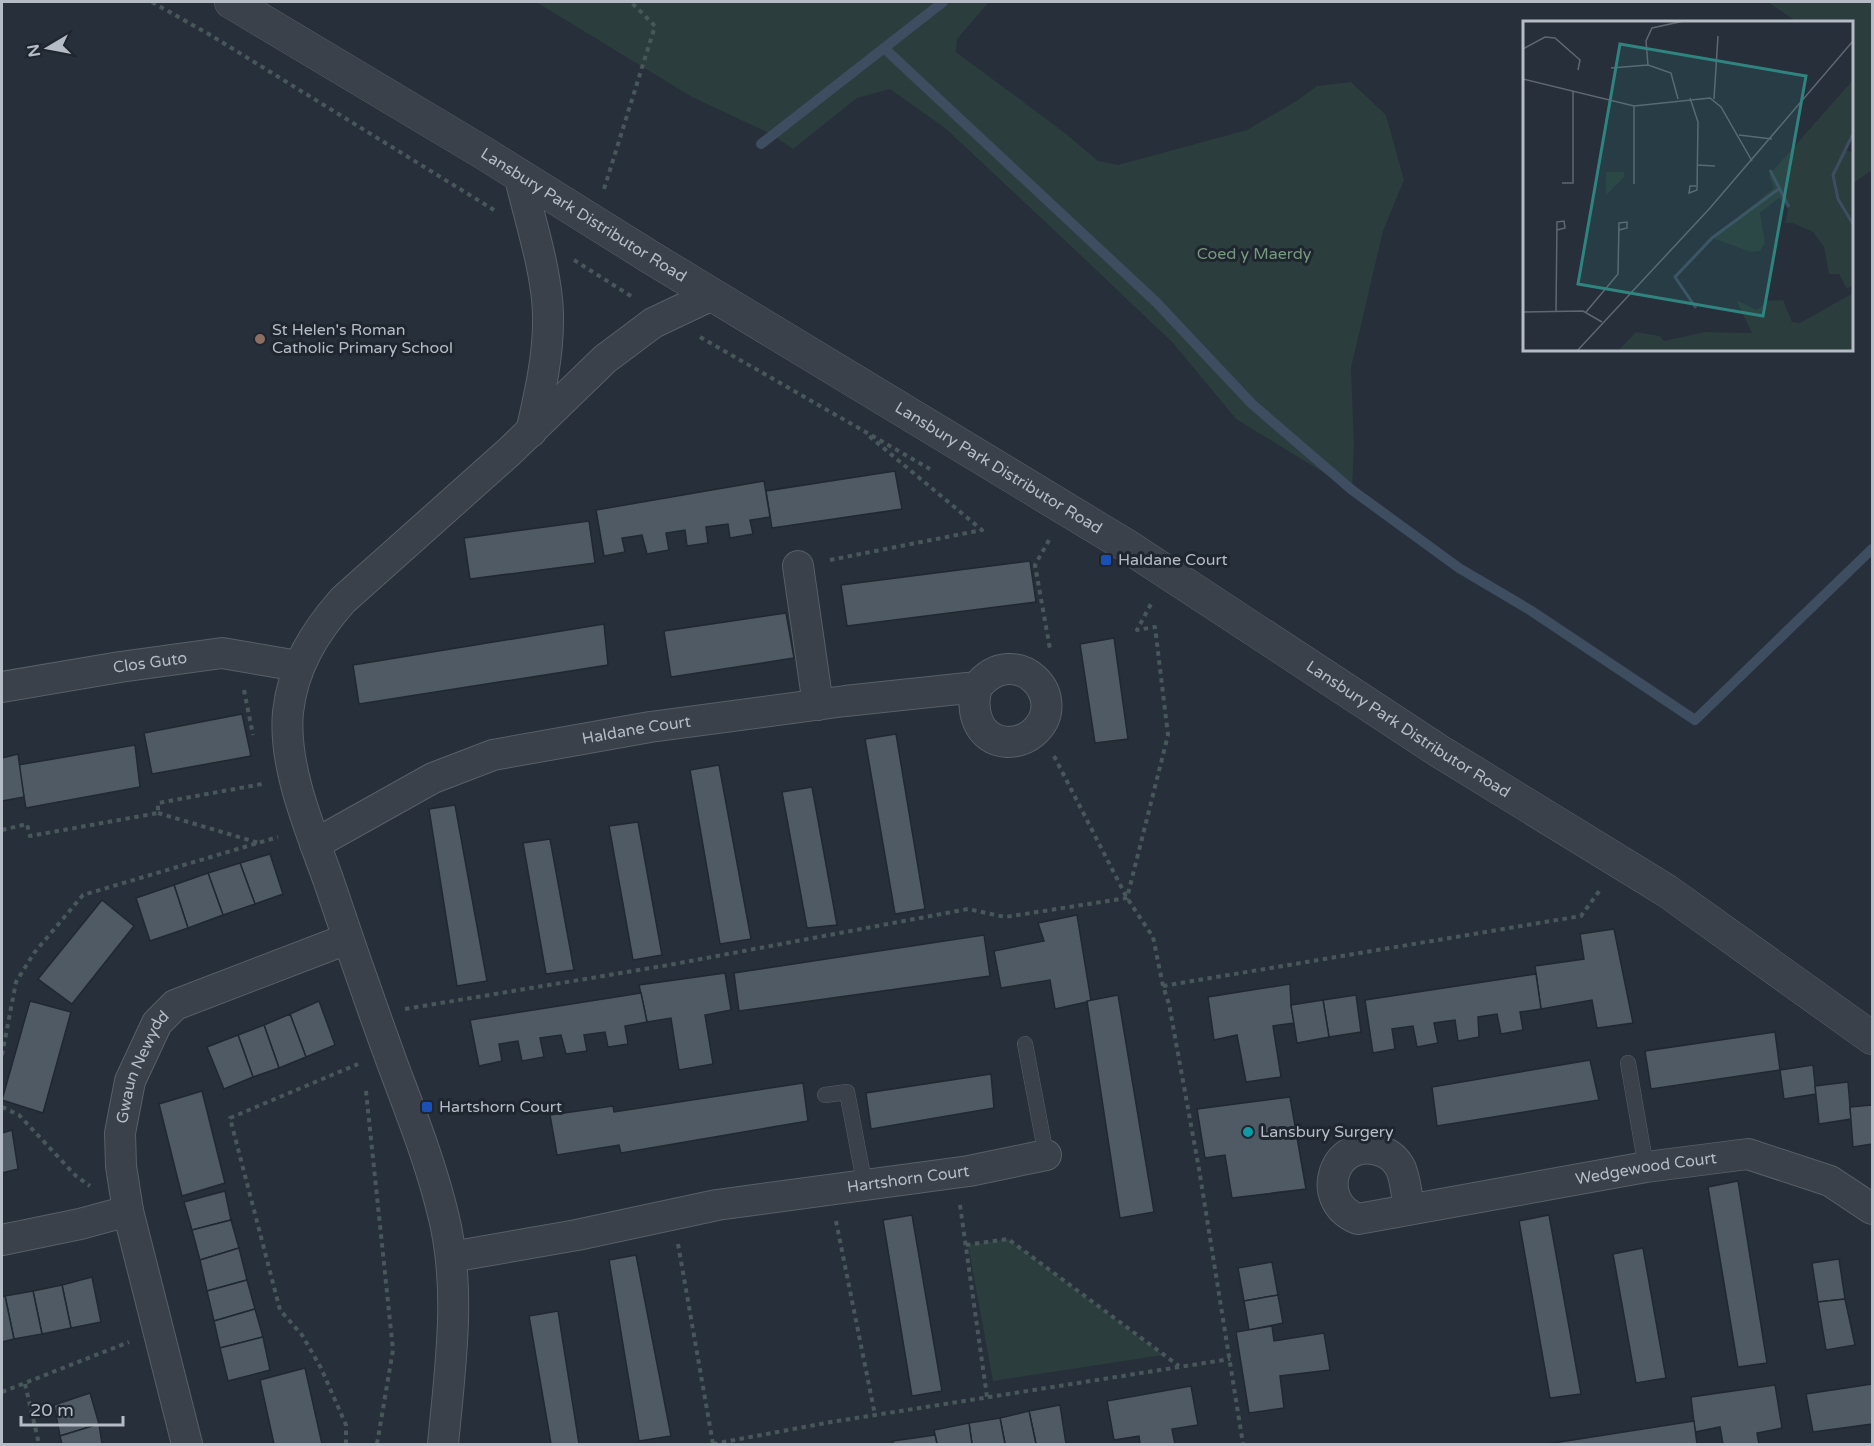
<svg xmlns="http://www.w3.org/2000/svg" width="1874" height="1446" viewBox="0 0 1874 1446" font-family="'Varela Round',sans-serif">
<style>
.green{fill:#2b3d3d}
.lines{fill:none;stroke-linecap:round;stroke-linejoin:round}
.stream{stroke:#3e4e60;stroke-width:10}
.building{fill:#4f5a65;stroke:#212831;stroke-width:1.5}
.service-casing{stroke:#585f68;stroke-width:16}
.minor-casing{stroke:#585f68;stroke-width:32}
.tertiary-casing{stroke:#585f68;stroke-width:34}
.path{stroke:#48585a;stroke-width:4;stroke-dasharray:4.5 4.5;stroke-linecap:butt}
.service{stroke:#3a414a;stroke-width:15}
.minor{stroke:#3a414a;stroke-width:30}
.tertiary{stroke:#3a414a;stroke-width:33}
.education-dot{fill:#8d6e63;stroke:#1f262f;stroke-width:2}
.transit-dot{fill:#1a4fb4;stroke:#1f262f;stroke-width:2}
.culture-dot{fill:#0f9aa8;stroke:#1f262f;stroke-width:2}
.labels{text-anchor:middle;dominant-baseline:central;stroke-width:6;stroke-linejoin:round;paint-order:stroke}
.street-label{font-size:16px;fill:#b5bcc6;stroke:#1f262f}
.park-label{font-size:16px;fill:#76997d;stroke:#1f262f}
.poi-label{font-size:16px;fill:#b5bcc6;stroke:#1f262f;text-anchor:start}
.inset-river{fill:none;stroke:#3e4e60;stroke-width:3}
.inset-road{fill:none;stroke:#5f6772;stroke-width:1.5}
.view{fill:#308480;fill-opacity:0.15;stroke:#308480;stroke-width:3}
.inset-edge{fill:none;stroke:#b5bcc6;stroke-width:3}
</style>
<rect width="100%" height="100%" fill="#262f3a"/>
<g class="green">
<polygon points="536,2 989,2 957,39 956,52 1065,133 1098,161 1118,165 1247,130 1298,100 1317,86 1351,82 1386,115 1404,180 1383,231 1351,368 1354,446 1352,490 1236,419 1173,343 1053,229 945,128 890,89 857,98 793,149 773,135 692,97"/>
<polygon points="1768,2 1872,2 1872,170 1852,184 1852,22 1797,22"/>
<polygon points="1008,1239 1163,1355 993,1381 968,1245"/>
</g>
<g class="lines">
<g class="stream">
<polyline points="884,48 1156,302 1252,404 1352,490 1459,568 1530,610 1695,720 1872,549"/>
<polyline points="761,144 943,2"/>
</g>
</g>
<g class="building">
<polygon points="895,471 902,509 772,528 766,491"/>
<polygon points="764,481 770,517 750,520 753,534 730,538 728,524 706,527 708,543 687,546 685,530 666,533 669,550 647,554 642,535 622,538 625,552 604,556 596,510"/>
<polygon points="589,521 595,563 470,579 464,538"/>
<polygon points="1030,561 1036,602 847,626 841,585"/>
<polygon points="786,613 794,658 671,677 664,631"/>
<polygon points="604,624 608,665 359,704 353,665"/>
<polygon points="1114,638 1128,739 1095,743 1080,644"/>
<polygon points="242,714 251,756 152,774 144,733"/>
<polygon points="896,734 925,909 895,914 865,739"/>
<polygon points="135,745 140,787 26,808 18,765"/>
<polygon points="18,754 24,797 2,801 2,758"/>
<polygon points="719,765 751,939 720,944 690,770"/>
<polygon points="812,787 837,925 807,928 782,792"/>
<polygon points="455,805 487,981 457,986 429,809"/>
<polygon points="638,822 662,955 633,960 609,826"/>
<polygon points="550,839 574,970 546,974 523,843"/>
<polygon points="270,854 283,894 255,904 240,863"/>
<polygon points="240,863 255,904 223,915 208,873"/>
<polygon points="208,873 223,915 188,928 174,885"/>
<polygon points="174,885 188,928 150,941 136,898"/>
<polygon points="102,900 134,926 72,1004 38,979"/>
<polygon points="1077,915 1091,1001 1055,1009 1050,980 1001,988 994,951 1044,941 1038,923"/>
<polygon points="1614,929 1633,1023 1597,1028 1592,1000 1541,1009 1535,966 1584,959 1580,934"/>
<polygon points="984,935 990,976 739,1011 734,973"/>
<polygon points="725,973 731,1010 705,1015 713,1064 679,1070 671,1018 647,1022 639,985"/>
<polygon points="1536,974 1541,1009 1520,1012 1523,1030 1501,1034 1497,1014 1478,1017 1479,1037 1458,1041 1455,1020 1434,1023 1438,1043 1417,1047 1413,1026 1392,1029 1395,1049 1373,1053 1365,1000"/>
<polygon points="1290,984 1291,1005 1294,1023 1273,1026 1281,1077 1246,1082 1237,1035 1214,1040 1208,997"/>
<polygon points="641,993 647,1022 625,1026 628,1044 608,1047 605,1032 584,1035 587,1051 566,1054 561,1035 540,1038 544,1057 522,1061 518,1041 499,1044 502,1061 479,1066 470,1020"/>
<polygon points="1118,995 1154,1212 1120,1218 1087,1001"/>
<polygon points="1356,995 1361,1032 1329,1037 1323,1000"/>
<polygon points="1323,1000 1329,1037 1297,1043 1291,1005"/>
<polygon points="30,1001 71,1012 43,1113 2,1100"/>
<polygon points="319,1001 335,1045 306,1057 290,1014"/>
<polygon points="290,1014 306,1057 279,1068 264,1025"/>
<polygon points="264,1025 279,1068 253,1077 238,1035"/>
<polygon points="1775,1032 1780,1070 1651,1089 1645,1051"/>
<polygon points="238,1035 253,1077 224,1089 207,1047"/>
<polygon points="1590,1060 1599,1100 1437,1126 1432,1087"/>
<polygon points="1813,1065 1816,1094 1784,1099 1780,1070"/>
<polygon points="991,1074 994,1108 871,1129 866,1093"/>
<polygon points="1848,1082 1851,1119 1819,1124 1815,1086"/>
<polygon points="803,1083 808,1121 621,1153 619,1145 557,1155 550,1115 613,1106 614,1112"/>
<polygon points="202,1091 225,1183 182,1196 159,1104"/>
<polygon points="1290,1097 1306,1189 1232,1198 1225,1155 1205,1158 1197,1109"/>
<polygon points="1872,1105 1872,1144 1853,1147 1850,1107"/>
<polygon points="12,1130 18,1169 2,1173 2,1133"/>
<polygon points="1738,1181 1767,1363 1738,1367 1708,1187"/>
<polygon points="225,1191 231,1220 192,1230 184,1202"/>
<polygon points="912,1215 942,1391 912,1396 883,1220"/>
<polygon points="1549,1215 1581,1394 1550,1398 1519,1221"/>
<polygon points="231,1220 239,1248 200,1260 192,1230"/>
<polygon points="239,1248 247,1280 207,1291 200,1260"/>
<polygon points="1643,1248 1666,1378 1636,1383 1613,1254"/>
<polygon points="636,1255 671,1436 639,1441 609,1260"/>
<polygon points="1839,1259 1845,1299 1818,1302 1812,1263"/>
<polygon points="1272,1262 1278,1295 1244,1301 1238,1268"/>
<polygon points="92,1277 101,1322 71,1328 62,1285"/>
<polygon points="247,1280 255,1309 214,1321 207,1291"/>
<polygon points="62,1285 71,1328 42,1334 33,1291"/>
<polygon points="33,1291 42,1334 14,1339 5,1296"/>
<polygon points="1278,1295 1283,1323 1249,1330 1244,1301"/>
<polygon points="5,1296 14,1339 2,1342 2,1297"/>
<polygon points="1845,1299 1855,1345 1826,1350 1818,1302"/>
<polygon points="255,1309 263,1337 220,1348 214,1321"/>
<polygon points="558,1311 579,1444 551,1444 529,1316"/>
<polygon points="1272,1326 1274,1341 1324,1333 1330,1370 1280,1376 1284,1408 1249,1413 1236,1332"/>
<polygon points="263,1337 270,1370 228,1381 220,1348"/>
<polygon points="305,1368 322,1444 274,1444 260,1380"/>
<polygon points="1872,1384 1872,1424 1813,1432 1806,1394"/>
<polygon points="1775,1385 1782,1428 1757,1433 1759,1444 1723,1444 1720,1427 1695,1432 1691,1397"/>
<polygon points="1191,1386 1198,1425 1172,1429 1175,1444 1140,1444 1139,1436 1114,1440 1107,1401"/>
<polygon points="90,1393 99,1424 60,1436 54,1405"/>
<polygon points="1060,1405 1066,1444 1036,1444 1029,1411"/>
<polygon points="1029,1411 1036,1444 1005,1444 1000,1418"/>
<polygon points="1000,1418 1005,1444 972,1444 969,1423"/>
<polygon points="1694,1421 1697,1444 1547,1444"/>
<polygon points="969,1423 972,1444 937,1444 934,1430"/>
<polygon points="99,1424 102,1444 62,1444 60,1436"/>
<polygon points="935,1435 937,1444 893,1444 893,1441"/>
</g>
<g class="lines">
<g class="service-casing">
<g id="service">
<polyline points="1025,1044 1046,1155"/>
<polyline points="1628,1063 1646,1167"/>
<polyline points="825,1095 847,1092 865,1186"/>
</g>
</g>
<g class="minor-casing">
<g id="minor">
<path d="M519,174C529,217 547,271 548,314C549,354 540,393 531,432"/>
<polyline points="798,566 818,705"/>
<path id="s1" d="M2,687L120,667L222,653L298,666"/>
<path id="s2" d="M315,844L433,778L493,755L650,727L845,701L977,687C1015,639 1073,698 1033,733C1026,739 1016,742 1007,742C978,740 970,711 977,687"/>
<path id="s3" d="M1409,1210C1407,1197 1406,1182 1401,1169C1397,1161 1390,1154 1381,1151C1334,1135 1312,1201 1358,1219L1646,1167L1748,1154L1830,1181L1872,1209"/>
<polyline points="128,1211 187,1444"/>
<path id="s4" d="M2,1240L80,1224L128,1211L121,1166L120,1133L130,1081L157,1023L175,1005L347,939"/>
<path id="s5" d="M451,1257L577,1235L717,1205L969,1171L1046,1155"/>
<path d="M443,1444C450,1369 462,1289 443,1214C431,1164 412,1116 394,1068C371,1005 349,942 328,879C310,829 283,766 288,712C293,667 314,633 343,600L509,452L605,359L653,323L712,295"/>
</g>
</g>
<g class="tertiary-casing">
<g id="tertiary">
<path id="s6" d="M231,2L482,152L650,257L1127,546L1439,751L1667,891L1872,1038"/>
</g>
</g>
<g class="path">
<polyline points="152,2 212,36 494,210"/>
<polyline points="604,189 655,26 631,2"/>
<polyline points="574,260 634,298"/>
<polyline points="700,337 930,469"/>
<polyline points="1049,540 1035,565 1050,649"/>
<polyline points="830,560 982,530 869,436"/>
<polyline points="244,690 253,735"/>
<polyline points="1054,756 1127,898 1153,937 1163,986 1169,1004 1199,1169 1243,1444"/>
<polyline points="158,813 259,843"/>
<polyline points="2,830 27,824 30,836 158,813 158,803 262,784"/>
<polyline points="1163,986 1581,916 1600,890"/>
<polyline points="405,1009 669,965 968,909 1005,917 1127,898 1168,735 1155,627 1137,630 1152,602"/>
<polyline points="2,1055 16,982 34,953 83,895 278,837"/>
<polyline points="366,1091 393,1350 377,1444"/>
<polyline points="2,1107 19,1115 76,1176 90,1186"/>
<polyline points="960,1205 987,1397"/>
<polyline points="836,1221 875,1415"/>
<polyline points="678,1244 713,1444"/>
<polyline points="966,1245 1008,1239 1179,1366"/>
<polyline points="25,1384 39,1444"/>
<polyline points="2,1392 129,1342"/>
<polyline points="346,1444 346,1425 321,1368 302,1335 280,1310 230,1118 358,1064"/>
<polyline points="713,1444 831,1422 1230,1359"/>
</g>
<use href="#service" class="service"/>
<use href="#minor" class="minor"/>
<use href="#tertiary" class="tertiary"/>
</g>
<circle class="education-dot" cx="260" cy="339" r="6"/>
<g class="transit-dot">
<rect x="1100" y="554" width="12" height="12" rx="3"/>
<rect x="421" y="1101" width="12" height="12" rx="3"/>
</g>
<circle class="culture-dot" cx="1248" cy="1132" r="6"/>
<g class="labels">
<g class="street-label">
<text stroke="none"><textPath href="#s6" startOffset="412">Lansbury Park Distributor Road</textPath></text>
<text stroke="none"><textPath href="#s6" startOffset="898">Lansbury Park Distributor Road</textPath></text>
<text stroke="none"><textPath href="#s1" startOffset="150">Clos Guto</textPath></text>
<text stroke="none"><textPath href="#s2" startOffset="345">Haldane Court</textPath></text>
<text stroke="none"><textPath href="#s6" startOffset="1384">Lansbury Park Distributor Road</textPath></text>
<text stroke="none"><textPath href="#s4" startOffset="278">Gwaun Newydd</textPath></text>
<text stroke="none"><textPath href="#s3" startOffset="477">Wedgewood Court</textPath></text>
<text stroke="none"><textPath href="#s5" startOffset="464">Hartshorn Court</textPath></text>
</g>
<g class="park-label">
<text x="1254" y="254">Coed y Maerdy</text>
</g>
<g class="poi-label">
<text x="272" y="330">St Helen's Roman<tspan x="272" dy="18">Catholic Primary School</tspan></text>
<text x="1118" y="560">Haldane Court</text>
<text x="439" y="1107">Hartshorn Court</text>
<text x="1260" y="1132">Lansbury Surgery</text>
</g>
</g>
<g transform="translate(1523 21)">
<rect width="330" height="330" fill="#262f3a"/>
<path d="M330,59V113L321,129L330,131V264L324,268L316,253H306L301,226L290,211L270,202H262L265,188L256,177L237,192L242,222L237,230L228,231L189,217L251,167L246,154ZM83,151H101V156L83,174ZM330,272V330H95L113,311L137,315L141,320L182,311L229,312L213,279L234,289L244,280L260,279L269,301L277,302Z" fill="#2b3d3d"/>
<path class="inset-river" d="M330,113L310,154L315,178L330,203M247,149L266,186M173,287L152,256L189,217L257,167"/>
<path class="inset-road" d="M0,28L22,16L32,17L57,39L55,49M88,47L125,44M0,58L111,85L187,77L198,86L229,140M167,77L175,101L174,169L166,172L167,165H173M155,78L148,52L125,44L123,20L129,7L161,0M191,78L195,15M216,114L249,118M174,144L192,145M39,162H50V70M111,163V85M33,290L34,201L41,200L42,207L34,209M0,291L60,290L79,301M63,291L95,253L96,202L104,201V207L96,209M54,330L187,187L330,20"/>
<path class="view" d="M97,23L283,55L240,295L55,263Z"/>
<rect width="330" height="330" class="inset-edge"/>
</g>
<rect width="1874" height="1446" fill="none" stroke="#b5bcc6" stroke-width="6"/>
<g transform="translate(48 48) rotate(260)" stroke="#1f262f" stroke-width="4.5" paint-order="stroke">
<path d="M0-4.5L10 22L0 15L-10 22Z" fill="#b5bcc6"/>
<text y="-9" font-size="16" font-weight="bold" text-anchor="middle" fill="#b5bcc6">N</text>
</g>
<path d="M21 1416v9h102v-9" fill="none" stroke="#b5bcc6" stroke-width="3"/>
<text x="30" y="1416" font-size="18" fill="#b5bcc6" stroke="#1f262f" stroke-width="4.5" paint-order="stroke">20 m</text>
</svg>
